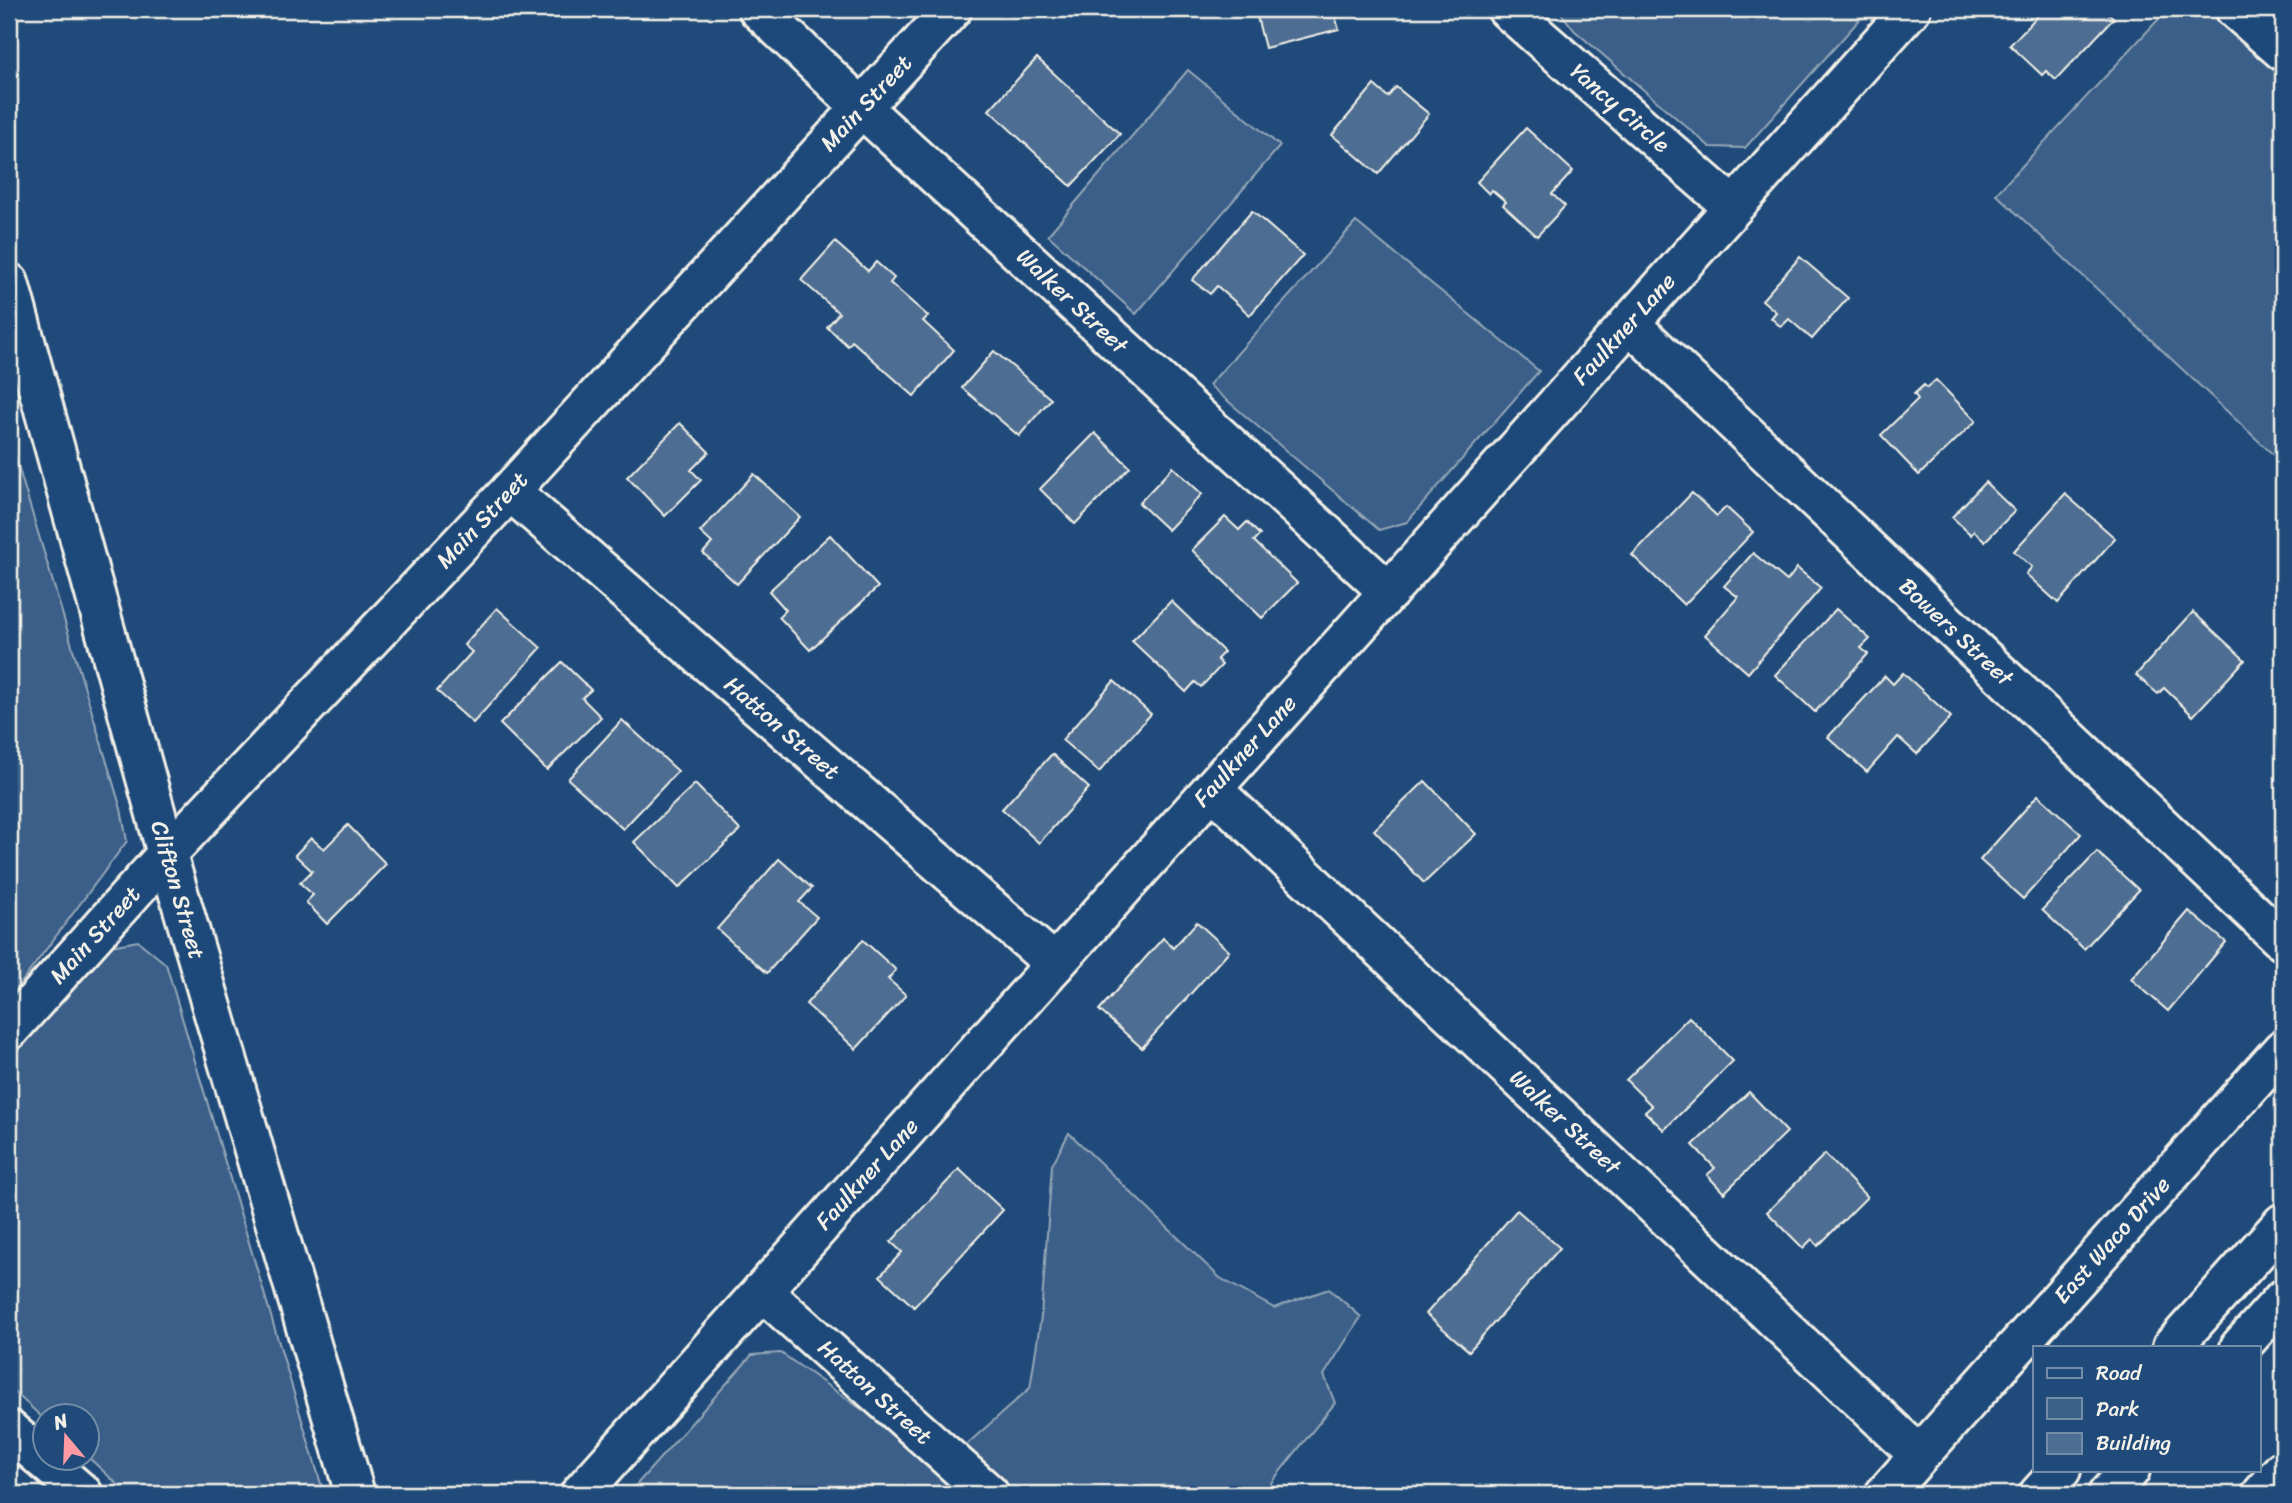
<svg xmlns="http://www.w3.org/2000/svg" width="2292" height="1503" viewBox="0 0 2292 1503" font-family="Sriracha,sans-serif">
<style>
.green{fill:#3a5f88;stroke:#97a8b8;stroke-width:2}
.building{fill:#4d6e92;stroke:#f4f1e8;stroke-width:2}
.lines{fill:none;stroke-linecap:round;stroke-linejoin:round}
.minor-casing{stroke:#f4f1e8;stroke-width:44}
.major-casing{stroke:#f4f1e8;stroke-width:44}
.minor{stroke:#1f4a7a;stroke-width:38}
.major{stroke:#1f4a7a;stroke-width:38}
.labels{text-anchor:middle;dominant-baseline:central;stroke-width:6;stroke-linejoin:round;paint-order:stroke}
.street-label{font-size:23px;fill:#f4f1e8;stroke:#1f4a7a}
</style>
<rect width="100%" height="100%" fill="#1f4a7a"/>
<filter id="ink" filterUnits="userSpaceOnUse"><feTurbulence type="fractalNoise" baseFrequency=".0143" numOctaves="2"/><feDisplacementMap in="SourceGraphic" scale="14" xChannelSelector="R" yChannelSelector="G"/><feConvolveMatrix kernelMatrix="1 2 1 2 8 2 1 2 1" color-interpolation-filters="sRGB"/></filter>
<g filter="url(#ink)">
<g class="green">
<polygon points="1558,9 1869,9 1745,148 1710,147 1574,30"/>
<polygon points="2168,9 2219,9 2283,66 2283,464 1996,194"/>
<polygon points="1188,70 1280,146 1136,314 1048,235"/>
<polygon points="1356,222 1539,371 1407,522 1379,530 1209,385"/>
<polygon points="9,436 121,809 127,841 9,999"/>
<polygon points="138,941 166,964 324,1494 128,1494 88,1457 88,1416 46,1416 45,1420 9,1387 9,1061 105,947"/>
<polygon points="1069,1133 1220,1278 1274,1308 1329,1289 1361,1317 1324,1375 1335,1403 1262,1494 1013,1494 966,1445 1030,1388 1041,1317 1052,1165"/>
<polygon points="781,1353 890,1429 960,1494 628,1494 752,1355"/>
</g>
<g class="building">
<polygon points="1255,9 1333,9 1339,29 1265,48"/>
<polygon points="2044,9 2103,9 2114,18 2056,80 2046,71 2042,75 2010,45"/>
<polygon points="1037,58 1120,134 1071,186 989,110"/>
<polygon points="1374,85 1388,97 1396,87 1429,114 1378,174 1332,135"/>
<polygon points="1526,128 1573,171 1552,194 1565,206 1537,236 1503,205 1506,202 1492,190 1489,194 1477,182"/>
<polygon points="1252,211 1303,255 1250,315 1217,286 1210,294 1192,280"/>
<polygon points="835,242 868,271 876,262 894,278 890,283 928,316 923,321 954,350 914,396 852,341 848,346 827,327 839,313 801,280"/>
<polygon points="1800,257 1848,298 1812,339 1789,319 1781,327 1771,318 1776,312 1762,300"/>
<polygon points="994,351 1051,399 1019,436 962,388"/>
<polygon points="1936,380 1976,421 1919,475 1881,435 1918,399 1914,394 1924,385 1927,388"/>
<polygon points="680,423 709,452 691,470 701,480 665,516 627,477"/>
<polygon points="1095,433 1130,467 1075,524 1040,489"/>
<polygon points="1173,467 1202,494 1168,530 1139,503"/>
<polygon points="754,474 800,517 737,584 703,553 712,543 700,532"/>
<polygon points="1985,482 2015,511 1985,541 1974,531 1971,535 1952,517"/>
<polygon points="1692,493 1717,516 1726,507 1753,532 1684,605 1632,555"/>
<polygon points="2065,494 2115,538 2058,603 2026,574 2032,567 2014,551"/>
<polygon points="1225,517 1239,530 1247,522 1260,535 1254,541 1297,583 1262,618 1192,550"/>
<polygon points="830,535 878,587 810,650 779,617 786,610 769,591"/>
<polygon points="1753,553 1787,581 1797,568 1821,588 1748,673 1705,635 1738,597 1724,586"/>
<polygon points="1171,601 1224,652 1217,659 1222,665 1201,687 1195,682 1186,692 1132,641"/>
<polygon points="497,608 541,648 473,723 437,691 472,652 464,645"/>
<polygon points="1836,609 1870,639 1861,648 1868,654 1815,712 1775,675"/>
<polygon points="2193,612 2245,660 2193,716 2164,688 2158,694 2136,675"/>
<polygon points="562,662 591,690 582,698 601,717 547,770 500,724"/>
<polygon points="1903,673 1951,717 1917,754 1898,737 1867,772 1828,737 1885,676 1893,684"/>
<polygon points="1114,681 1151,714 1099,772 1062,740"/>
<polygon points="622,720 678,771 623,829 568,779"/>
<polygon points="1052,754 1089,788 1039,843 1002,809"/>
<polygon points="1425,781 1476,834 1424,883 1374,830"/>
<polygon points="695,784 740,830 679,888 634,842"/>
<polygon points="2038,795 2081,834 2023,899 1980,860"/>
<polygon points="348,825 386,864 327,924 306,902 313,895 300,883 312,871 295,855 311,838 324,849"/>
<polygon points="2097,852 2139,890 2084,949 2042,910"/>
<polygon points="779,859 812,888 799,902 817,917 767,973 717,929"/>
<polygon points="2189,911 2226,942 2168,1011 2131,979"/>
<polygon points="1197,922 1229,951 1142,1048 1099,1010 1163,938 1173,948"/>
<polygon points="863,940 896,970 888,979 906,995 856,1049 806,1004"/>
<polygon points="1689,1017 1733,1061 1664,1130 1645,1112 1652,1106 1626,1080"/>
<polygon points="1749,1092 1787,1132 1724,1193 1707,1175 1715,1168 1693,1145"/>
<polygon points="1825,1154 1867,1197 1818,1246 1812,1239 1803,1248 1767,1212"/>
<polygon points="959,1169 1003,1210 914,1307 880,1276 902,1252 891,1242"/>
<polygon points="1517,1210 1560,1248 1469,1351 1426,1314"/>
</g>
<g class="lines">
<g class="minor-casing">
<g id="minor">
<polyline points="758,9 862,108 1389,592"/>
<polyline points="1507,9 1733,207"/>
<polyline points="2235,9 2283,51"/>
<polyline points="9,283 167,854 355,1494"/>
<polyline points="1629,323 2283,941"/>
<polyline points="510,491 1055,964"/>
<polyline points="1212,789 1919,1455"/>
<polyline points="9,1030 167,854 510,491 952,9"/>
<polyline points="762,1291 989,1494"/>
<polyline points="580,1494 1911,9"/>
</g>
</g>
<g class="major-casing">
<g id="major">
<polyline points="2172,1347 2283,1223"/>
<polyline points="2240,1347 2283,1299"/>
<polyline points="9,1430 83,1494"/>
<polyline points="1885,1494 2283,1049"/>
<polyline points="2039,1494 2061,1470"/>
<polyline points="2108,1494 2130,1470"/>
<polyline points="2262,1494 2283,1470"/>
</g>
</g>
<use href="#minor" class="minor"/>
<use href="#major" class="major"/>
</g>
</g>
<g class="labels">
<g class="street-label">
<text transform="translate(866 103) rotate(-47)">Main Street</text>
<text transform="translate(1620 108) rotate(41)">Yancy Circle</text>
<text transform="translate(1072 301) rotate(43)">Walker Street</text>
<text transform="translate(1624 329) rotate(-48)">Faulkner Lane</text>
<text transform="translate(482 520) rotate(-47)">Main Street</text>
<text transform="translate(1956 632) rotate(43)">Bowers Street</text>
<text transform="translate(782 728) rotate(41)">Hatton Street</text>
<text transform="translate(1245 751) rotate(-48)">Faulkner Lane</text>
<text transform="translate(178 890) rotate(74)">Clifton Street</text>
<text transform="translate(95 935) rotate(-48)">Main Street</text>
<text transform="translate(1565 1122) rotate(43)">Walker Street</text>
<text transform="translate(867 1174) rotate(-48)">Faulkner Lane</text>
<text transform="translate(2112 1240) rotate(-48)">East Waco Drive</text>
<text transform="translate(875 1392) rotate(42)">Hatton Street</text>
</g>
</g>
<rect width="2292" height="1503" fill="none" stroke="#1f4a7a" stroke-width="35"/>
<rect x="18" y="18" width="2257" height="1468" fill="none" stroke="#f4f1e8" stroke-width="2.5" filter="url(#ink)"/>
<rect x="2033" y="1346" width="228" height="126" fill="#1f4a7a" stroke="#748da6" stroke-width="2"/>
<rect x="2047" y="1368" width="35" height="10" fill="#1f4a7a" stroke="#748da6" stroke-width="2"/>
<text x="2096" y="1380" font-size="21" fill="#f4f1e8">Road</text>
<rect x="2047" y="1398" width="35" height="21" fill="#3a5f88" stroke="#748da6" stroke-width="2"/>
<text x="2096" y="1416" font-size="21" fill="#f4f1e8">Park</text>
<rect x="2047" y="1433" width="35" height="21" fill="#4d6e92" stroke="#748da6" stroke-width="2"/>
<text x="2096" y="1450" font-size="21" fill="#f4f1e8">Building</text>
<g transform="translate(66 1437) rotate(341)"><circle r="33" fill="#1f4a7a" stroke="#748da6" stroke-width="2"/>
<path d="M0-5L12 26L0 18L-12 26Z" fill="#ff9aa2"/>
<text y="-10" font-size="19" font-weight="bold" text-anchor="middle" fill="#f4f1e8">N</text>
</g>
</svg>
